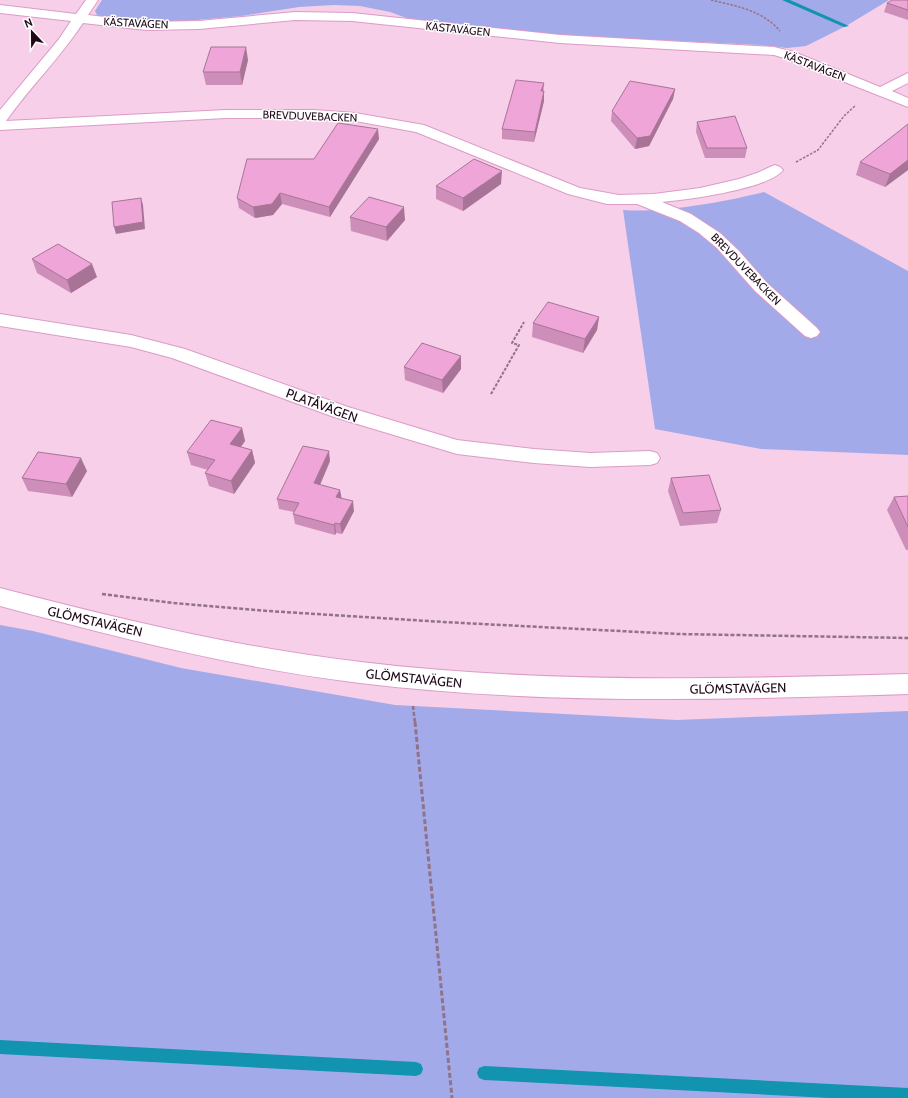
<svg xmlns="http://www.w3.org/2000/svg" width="908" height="1098" viewBox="0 0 908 1098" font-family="Cabin,sans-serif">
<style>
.green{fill:#a3aae9}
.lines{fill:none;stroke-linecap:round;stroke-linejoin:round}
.stream{fill:#1293b0;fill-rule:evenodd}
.minor-casing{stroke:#db9cc7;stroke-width:2}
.major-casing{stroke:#db9cc7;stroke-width:2}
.path-far3{stroke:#917287;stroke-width:1.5;stroke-dasharray:2.5 1.5;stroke-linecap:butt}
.path-far2{stroke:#917287;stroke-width:2;stroke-dasharray:3 1.5;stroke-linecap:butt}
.path-far1{stroke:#917287;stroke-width:2.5;stroke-dasharray:4 2;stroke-linecap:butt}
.path{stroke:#917287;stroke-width:3;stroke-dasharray:5 2.5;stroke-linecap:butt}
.minor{fill:#fff;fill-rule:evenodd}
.major{fill:#fff;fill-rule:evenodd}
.wall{fill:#ce8eba}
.shaded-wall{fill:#a77497}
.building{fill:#efa5d8;stroke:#a77497}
.labels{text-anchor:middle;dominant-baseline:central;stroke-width:3;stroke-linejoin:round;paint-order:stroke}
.far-street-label{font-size:11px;fill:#1f0919;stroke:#fefefe}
.street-label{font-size:13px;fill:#1f0919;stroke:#fefefe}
</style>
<rect width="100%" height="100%" fill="#f7cfe9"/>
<g class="green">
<polygon points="102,0 889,0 846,26 806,46 787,48 760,45 575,36 444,24 412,20 390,12 360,6 334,5 299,7 241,16 175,22 144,22 98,17 95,11"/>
<path d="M764,192L908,271V455L761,449L655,429L623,210C664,213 724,202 764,192Z"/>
<polygon points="0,625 33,631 181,668 395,705 677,720 908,711 908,1098 0,1098"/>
</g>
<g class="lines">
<g class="stream">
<polygon points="782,0 790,0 849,26 844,27"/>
<polygon points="0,1040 416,1062 421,1064 423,1069 421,1074 416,1076 0,1054"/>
<polygon points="484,1066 908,1088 908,1098 829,1098 484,1080 479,1078 477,1073 479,1068"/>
</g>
<g class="minor-casing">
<g id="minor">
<path d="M86,0H98L88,15L146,22L199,21L295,12L352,13L560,35L774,47L794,52L880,87L908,73V83L892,91L908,98V107L784,58L774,55L560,43L352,21L295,20L199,29L146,30L83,23C60,58 30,87 6,121L226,110H314L355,113L424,125L580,188L619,195L654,194L700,188L739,179L757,173L770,167L775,165L780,167L783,170C769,189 686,200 662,202L691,214L720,233L739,251L767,283L817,328L820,332L817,336L811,338L805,336L755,291L717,248L699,233L680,221L637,204H607L568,194L416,132L355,121L314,118H226L0,130V110L59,39L71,21L0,13V5L76,14Z"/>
<polygon points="0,314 131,335 185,349 348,407 457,440 534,449 590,453 650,451 657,453 660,458 657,463 650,465 590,467 534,463 457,454 334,417 172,358 131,347 0,326"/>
</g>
</g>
<g class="major-casing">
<path id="major" d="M0,588C119,619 239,648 361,662C543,684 725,679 908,674V694C725,700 542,705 360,683C238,668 119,638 0,606Z"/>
</g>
<g class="path-far3">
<path d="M711,0C736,6 762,10 780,31"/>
<polyline points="796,162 818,150 844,116 856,105"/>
</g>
<polyline class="path-far2" points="491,394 519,345 512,343 524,322"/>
<g class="path-far1">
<polyline points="102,594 173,603 268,611 443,622 678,634 908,638"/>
<polyline points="413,706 415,723"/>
</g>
<polyline class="path" points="415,722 452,1098"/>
<use href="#minor" class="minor"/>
<use href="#major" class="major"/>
</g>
<g class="wall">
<polygon points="908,0 908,20 884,12 887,3"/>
<polygon points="248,60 242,85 206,85 203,72"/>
<polygon points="675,89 673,99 649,146 635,149 611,121 612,111"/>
<polygon points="543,91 544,91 544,101 534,142 502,139 502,129"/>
<polygon points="697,122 747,148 745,158 705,158 696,132"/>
<polygon points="908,124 908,170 885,187 856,175 860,162"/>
<polygon points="379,139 330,217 282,204 273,215 255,218 239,208 237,198 314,159"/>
<polygon points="501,184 463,211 436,199 436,186"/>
<polygon points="350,217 405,220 387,241 351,231"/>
<polygon points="32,259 97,277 71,293 37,273"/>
<polygon points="599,317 597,330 583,353 532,337 533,323"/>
<polygon points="461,356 461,369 443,393 405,380 404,367"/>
<polygon points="242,428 245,441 241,447 252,450 255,463 234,494 209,486 205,473 208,470 191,465 187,452"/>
<polygon points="330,461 320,485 340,490 341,498 354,511 342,534 336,533 335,535 295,524 293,514 294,512 279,509 277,499"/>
<polygon points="87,471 72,497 28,491 22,478"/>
<polygon points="671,478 721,510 717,523 680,526 668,491"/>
<polygon points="908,496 908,550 906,550 887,510 894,497"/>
</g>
<g class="shaded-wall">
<polygon points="246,47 248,60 242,85 240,72"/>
<polygon points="544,83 543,93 541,91"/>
<polygon points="675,89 673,99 649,146 635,149 637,138"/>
<polygon points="544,91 544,101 534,142 535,132"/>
<polygon points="378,129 379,139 330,217 329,207"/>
<polygon points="908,160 908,170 885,187 890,174"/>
<polygon points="502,171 501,184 463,211 463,198"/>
<polygon points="280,193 282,204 273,215 255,218 253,207"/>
<polygon points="141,198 143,205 145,229 116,234 114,227"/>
<polygon points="404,207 405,220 387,241 386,227"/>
<polygon points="92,264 97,277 71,293 67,280"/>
<polygon points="599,317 597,330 583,353 585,339"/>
<polygon points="461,356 461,369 443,393 442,380"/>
<polygon points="242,428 245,441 233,457 230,444"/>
<polygon points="252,450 255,463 234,494 231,481"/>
<polygon points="329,451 330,461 316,494 314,483"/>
<polygon points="81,458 87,471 72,497 66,484"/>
<polygon points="340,490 342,500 336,497"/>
<polygon points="353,501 354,511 342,534 340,524"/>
<polygon points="335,523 336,533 335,535 334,525"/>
</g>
<g class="building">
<polygon points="892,0 908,0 908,10 887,3"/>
<polygon points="211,47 246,47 240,72 203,72"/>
<polygon points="516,80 544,83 541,91 544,91 535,132 502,129"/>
<polygon points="630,81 675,89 650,136 637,138 612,111"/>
<polygon points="735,116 747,148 707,148 697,122"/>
<polygon points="338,123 378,129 329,207 280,193 272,204 253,207 237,198 247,159 314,159"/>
<polygon points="908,124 908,160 890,174 860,162"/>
<polygon points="474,159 502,171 463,198 436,186"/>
<polygon points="369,197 404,207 386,227 350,217"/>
<polygon points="141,198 143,222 114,227 112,202"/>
<polygon points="58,244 92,264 67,280 32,259"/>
<polygon points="548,302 599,317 585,339 533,323"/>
<polygon points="422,343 461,356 442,380 404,367"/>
<polygon points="211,420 242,428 230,444 252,450 231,481 205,473 215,460 187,452"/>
<polygon points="303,446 329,451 314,483 340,490 336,497 353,501 340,524 335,523 334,525 293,514 299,503 277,499"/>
<polygon points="38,452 81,458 66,484 22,478"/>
<polygon points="709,475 721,510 683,513 671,478"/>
<polygon points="908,496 908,527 894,497"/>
</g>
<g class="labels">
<g class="far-street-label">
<text transform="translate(136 23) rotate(3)">KÄSTAVÄGEN</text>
<text transform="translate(458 29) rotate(6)">KÄSTAVÄGEN</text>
<text transform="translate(815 66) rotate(21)">KÄSTAVÄGEN</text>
<text transform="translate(310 116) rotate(2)">BREVDUVEBACKEN</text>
<text transform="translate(746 269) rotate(46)">BREVDUVEBACKEN</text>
</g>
<g class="street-label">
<text transform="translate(322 405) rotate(20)">PLATÅVÄGEN</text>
<text transform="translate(95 621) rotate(13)">GLÖMSTAVÄGEN</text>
<text transform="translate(414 678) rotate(6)">GLÖMSTAVÄGEN</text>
<text transform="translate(738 688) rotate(-1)">GLÖMSTAVÄGEN</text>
</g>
</g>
<g transform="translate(32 32) rotate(338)" stroke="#fefefe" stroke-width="3" paint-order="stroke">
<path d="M0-3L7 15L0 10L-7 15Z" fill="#1f0919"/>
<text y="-6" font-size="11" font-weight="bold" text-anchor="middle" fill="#1f0919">N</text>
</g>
</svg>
